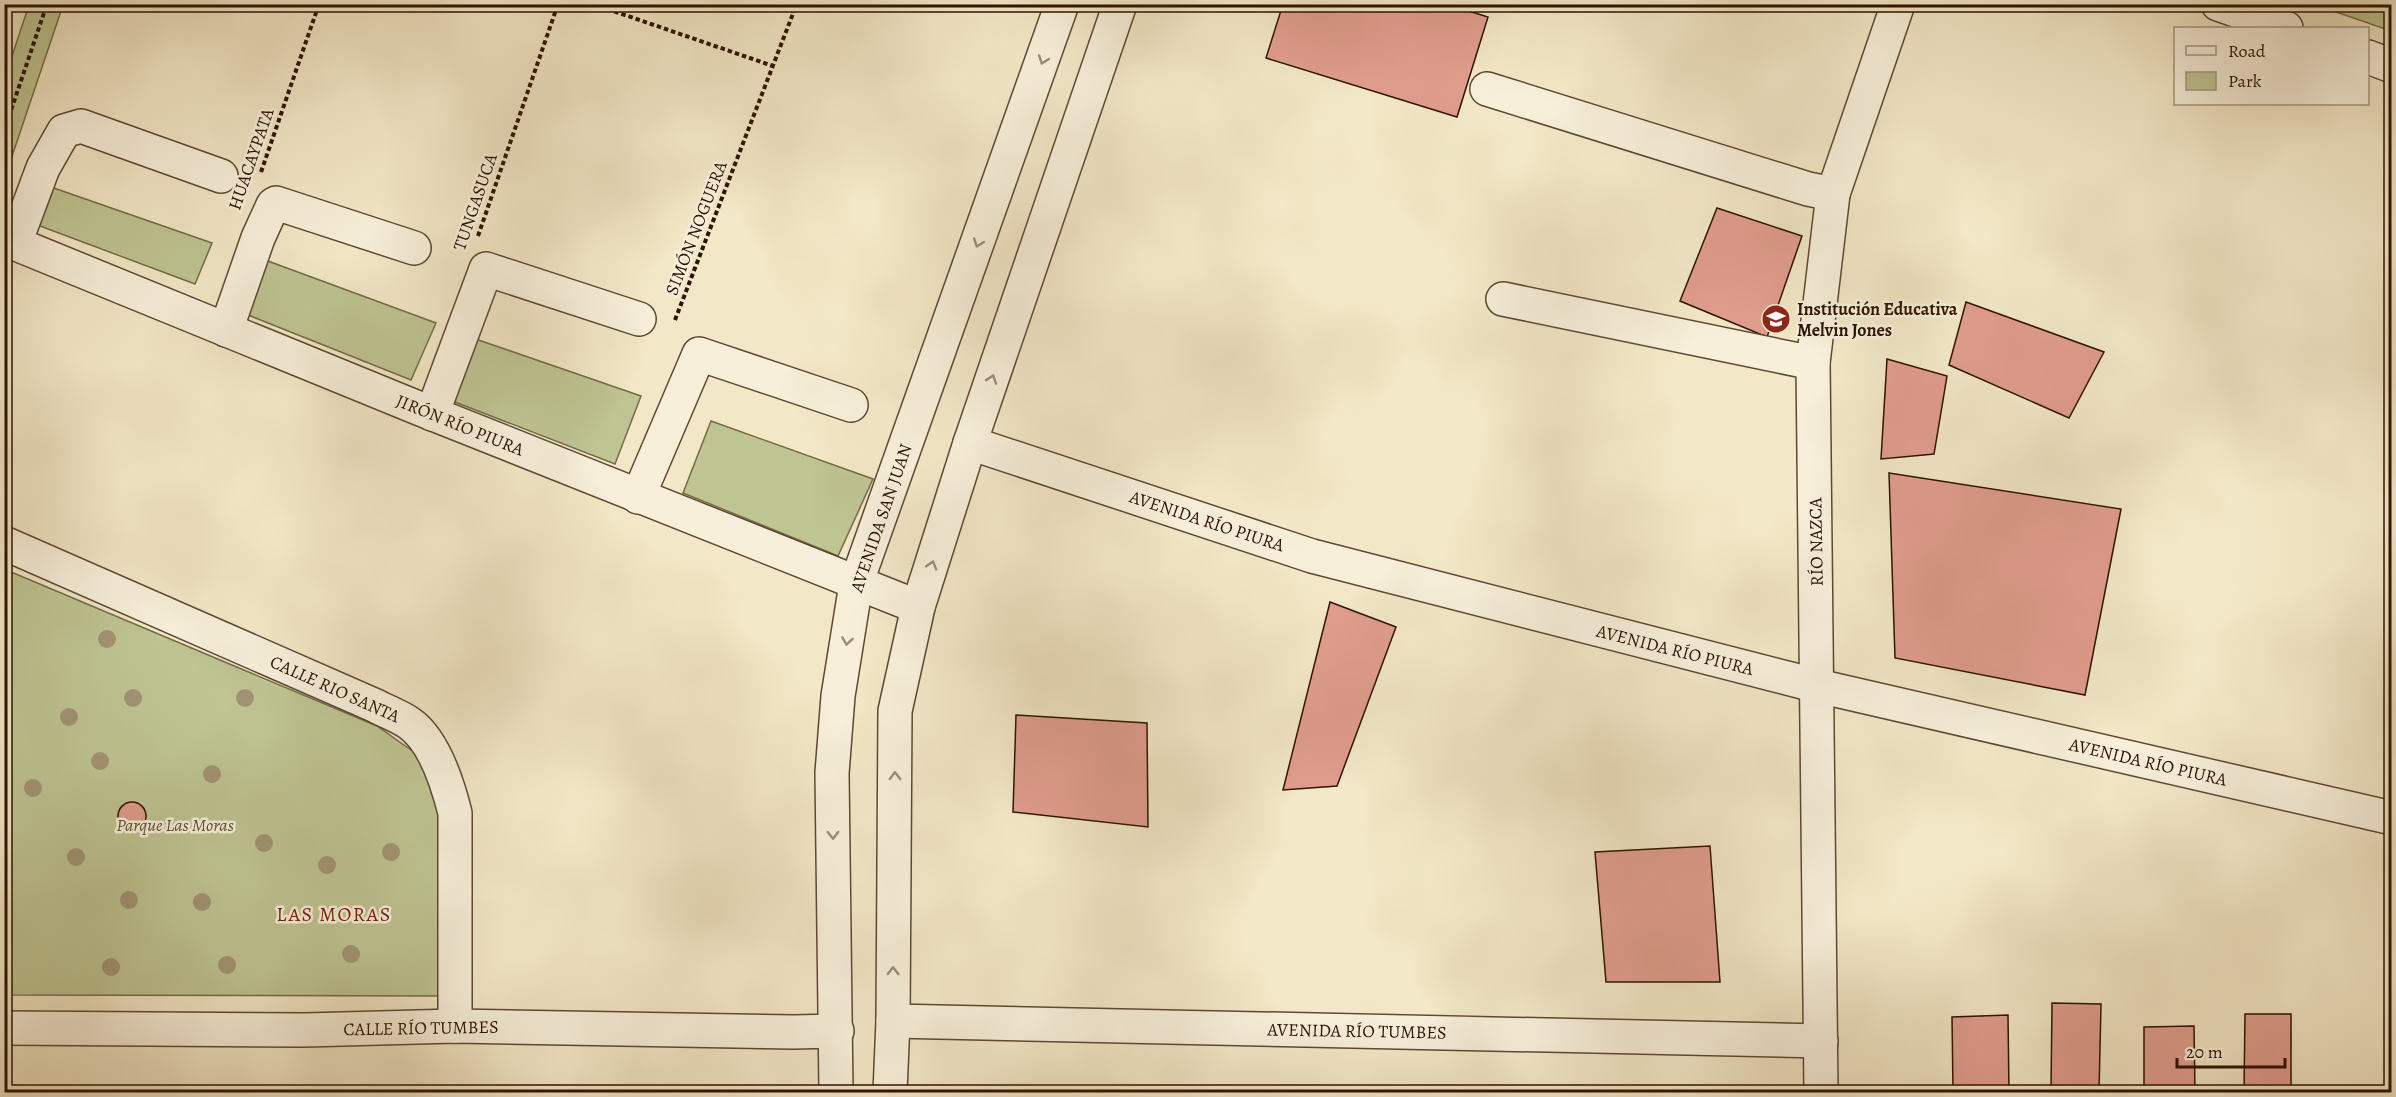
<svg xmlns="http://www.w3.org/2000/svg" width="2396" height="1097" viewBox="0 0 2396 1097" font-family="Alegreya,serif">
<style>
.green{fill:#bec492;stroke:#756c49;stroke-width:1.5}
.building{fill:#e09d8d;stroke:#2c1300;stroke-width:1.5}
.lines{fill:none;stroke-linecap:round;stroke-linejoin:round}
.minor-casing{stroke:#5e4832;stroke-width:36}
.path{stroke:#2c1300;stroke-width:4;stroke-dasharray:4.5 3;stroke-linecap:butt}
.minor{stroke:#f7efda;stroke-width:33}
.tree{fill:#a19475}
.oneway{stroke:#9c8c78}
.labels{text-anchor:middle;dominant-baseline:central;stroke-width:5;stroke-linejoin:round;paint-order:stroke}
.street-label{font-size:18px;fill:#2c1300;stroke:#f7efda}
.poi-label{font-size:18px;font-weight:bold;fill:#2c1300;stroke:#f7efda;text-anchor:start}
.park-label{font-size:18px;font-style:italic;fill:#5f5133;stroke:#f7efda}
.neighbourhood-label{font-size:20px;letter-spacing:1.5px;fill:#7a1f14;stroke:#f7efda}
</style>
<rect width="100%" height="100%" fill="#f2e7c6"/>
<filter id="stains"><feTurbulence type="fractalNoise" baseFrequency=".00333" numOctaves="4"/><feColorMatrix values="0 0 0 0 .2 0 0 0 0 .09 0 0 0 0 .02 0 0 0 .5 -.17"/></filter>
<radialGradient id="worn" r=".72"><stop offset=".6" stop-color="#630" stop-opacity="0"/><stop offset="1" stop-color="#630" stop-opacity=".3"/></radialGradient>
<g class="green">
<polygon points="29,5 63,5 5,177 5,77"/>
<polygon points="2316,5 2391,5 2391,31"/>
<polygon points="25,178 212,243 195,284 8,214"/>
<polygon points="249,254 436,323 411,380 228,307"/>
<polygon points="464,335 641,396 615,464 442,397"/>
<polygon points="711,421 873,479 838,556 683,493"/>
<polygon points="4,569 377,726 418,755 438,796 445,852 438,996 5,995"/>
</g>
<g class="building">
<polygon points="1283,4 1446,4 1488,17 1457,117 1266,58"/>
<polygon points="1717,208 1802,236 1767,337 1680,301"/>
<polygon points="1966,302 2104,352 2069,418 1949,365"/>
<polygon points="1887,359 1947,376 1934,454 1881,459"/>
<polygon points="1889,473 2121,509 2085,695 1895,658"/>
<polygon points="1330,602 1396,627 1337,786 1283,790"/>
<polygon points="1016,715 1147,723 1148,827 1013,812"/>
<circle cx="132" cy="816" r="14"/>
<polygon points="1710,846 1720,982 1606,982 1595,852"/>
<polygon points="2052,1003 2101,1004 2099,1092 2051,1092"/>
<polygon points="2245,1014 2291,1014 2291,1092 2244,1092"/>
<polygon points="2008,1015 2009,1092 1953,1092 1952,1017"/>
<polygon points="2194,1026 2195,1092 2144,1092 2144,1027"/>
<polygon points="1757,1088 1757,1092 1705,1092"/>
</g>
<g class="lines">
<g class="minor-casing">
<g id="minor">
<polyline points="2218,4 2286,28"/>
<polyline points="2368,57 2392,66"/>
<polyline points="1487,89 1808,189 1833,194"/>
<polyline points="4,239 418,408 918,607"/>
<polyline points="15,243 43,168 64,131 81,126 221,176"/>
<polyline points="1503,299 1813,363"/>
<polyline points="226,330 258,238 273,205 276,203 414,248"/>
<polyline points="432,414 486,269 639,319"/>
<polyline points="970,443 1312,556 1818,686 2392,818"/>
<polyline points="638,497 699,354 851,405"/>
<path d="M4,543L376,706C387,712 399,716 409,723C434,740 448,785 455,813V1026"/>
<polyline points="893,1021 1821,1041"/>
<polyline points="4,1028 305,1030 455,1026 794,1032 837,1031"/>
<polyline points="836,1092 832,773 838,696 856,584 1062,4"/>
<polyline points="890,1092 893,1021 895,711 918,607 970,443 1120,4"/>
<polyline points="1821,1092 1813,363 1833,194 1898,4"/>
</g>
</g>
<g class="path">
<polyline points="593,4 773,66"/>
<polyline points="4,131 47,4"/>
<polyline points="261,172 319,4"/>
<polyline points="478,236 558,4"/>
<polyline points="675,320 794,11 760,4"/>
</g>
<use href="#minor" class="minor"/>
</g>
<g class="tree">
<circle cx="107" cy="639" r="9"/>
<circle cx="133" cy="698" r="9"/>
<circle cx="245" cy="698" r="9"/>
<circle cx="69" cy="717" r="9"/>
<circle cx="100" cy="761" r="9"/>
<circle cx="212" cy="774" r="9"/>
<circle cx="33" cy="788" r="9"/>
<circle cx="264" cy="843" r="9"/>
<circle cx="391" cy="852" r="9"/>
<circle cx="76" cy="857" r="9"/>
<circle cx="327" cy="865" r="9"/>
<circle cx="129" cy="900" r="9"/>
<circle cx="202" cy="902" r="9"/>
<circle cx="351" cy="954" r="9"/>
<circle cx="227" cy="965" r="9"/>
<circle cx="111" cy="967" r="9"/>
</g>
<defs><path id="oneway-chevron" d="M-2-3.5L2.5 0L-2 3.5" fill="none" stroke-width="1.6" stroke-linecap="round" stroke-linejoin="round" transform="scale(1.5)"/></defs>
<g class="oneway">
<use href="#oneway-chevron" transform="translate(1043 60) rotate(110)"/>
<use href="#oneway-chevron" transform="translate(978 243) rotate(110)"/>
<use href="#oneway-chevron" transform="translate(992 379) rotate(-71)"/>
<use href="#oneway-chevron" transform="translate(932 565) rotate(-73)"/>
<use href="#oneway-chevron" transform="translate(847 641) rotate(99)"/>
<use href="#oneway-chevron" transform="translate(895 776) rotate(-90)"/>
<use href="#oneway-chevron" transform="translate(833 835) rotate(89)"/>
<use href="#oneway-chevron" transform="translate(893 971) rotate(-90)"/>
</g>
<defs>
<g id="school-disc" transform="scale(1.5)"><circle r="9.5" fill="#8f2418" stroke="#f7efda"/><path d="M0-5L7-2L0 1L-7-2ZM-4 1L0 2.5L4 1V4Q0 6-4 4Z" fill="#fff"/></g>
</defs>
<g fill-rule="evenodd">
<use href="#school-disc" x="1776" y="319"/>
</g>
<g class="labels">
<g class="street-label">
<text transform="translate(251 159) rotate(-71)">HUACAYPATA</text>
<text transform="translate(475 202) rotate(-71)">TUNGASUCA</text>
<text transform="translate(696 228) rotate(-69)">SIMÓN NOGUERA</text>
<text transform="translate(460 425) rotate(22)">JIRÓN RÍO PIURA</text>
<text transform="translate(881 518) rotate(-71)">AVENIDA SAN JUAN</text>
<text transform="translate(1207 521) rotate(18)">AVENIDA RÍO PIURA</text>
<text transform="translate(1816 542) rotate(-91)">RÍO NAZCA</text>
<text transform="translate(1675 650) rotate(14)">AVENIDA RÍO PIURA</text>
<text transform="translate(335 689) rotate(24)">CALLE RIO SANTA</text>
<text transform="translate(2148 762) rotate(13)">AVENIDA RÍO PIURA</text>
<text transform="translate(421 1028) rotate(-1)">CALLE RÍO TUMBES</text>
<text transform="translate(1357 1031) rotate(1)">AVENIDA RÍO TUMBES</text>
</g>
<g class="poi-label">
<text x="1797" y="309">Institución Educativa<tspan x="1797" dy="21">Melvin Jones</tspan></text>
</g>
<g class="park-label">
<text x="175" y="825">Parque Las Moras</text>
</g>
<g class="neighbourhood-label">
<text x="334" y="914">LAS MORAS</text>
</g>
</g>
<rect width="2396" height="1097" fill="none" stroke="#f2e7c6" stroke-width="24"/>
<rect x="6" y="6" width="2384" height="1085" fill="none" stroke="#2c1300" stroke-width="3"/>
<rect x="12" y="12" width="2372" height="1073" fill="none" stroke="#2c1300" stroke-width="1.5"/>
<rect x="2174" y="27" width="195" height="78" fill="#f7efda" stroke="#a69783" stroke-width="1.5"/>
<rect x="2186" y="46" width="30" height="9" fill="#f7efda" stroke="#a69783" stroke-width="1.5"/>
<text x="2228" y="57" font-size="18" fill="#2c1300">Road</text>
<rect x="2186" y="72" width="30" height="18" fill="#bec492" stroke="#a69783" stroke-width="1.5"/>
<text x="2228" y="87" font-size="18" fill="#2c1300">Park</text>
<path d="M2177 1058v9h108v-9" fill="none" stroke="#2c1300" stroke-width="3"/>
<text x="2186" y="1058" font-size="18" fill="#2c1300" stroke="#f7efda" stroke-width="4.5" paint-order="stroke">20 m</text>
<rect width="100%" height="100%" filter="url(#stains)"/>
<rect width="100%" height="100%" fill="url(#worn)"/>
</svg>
